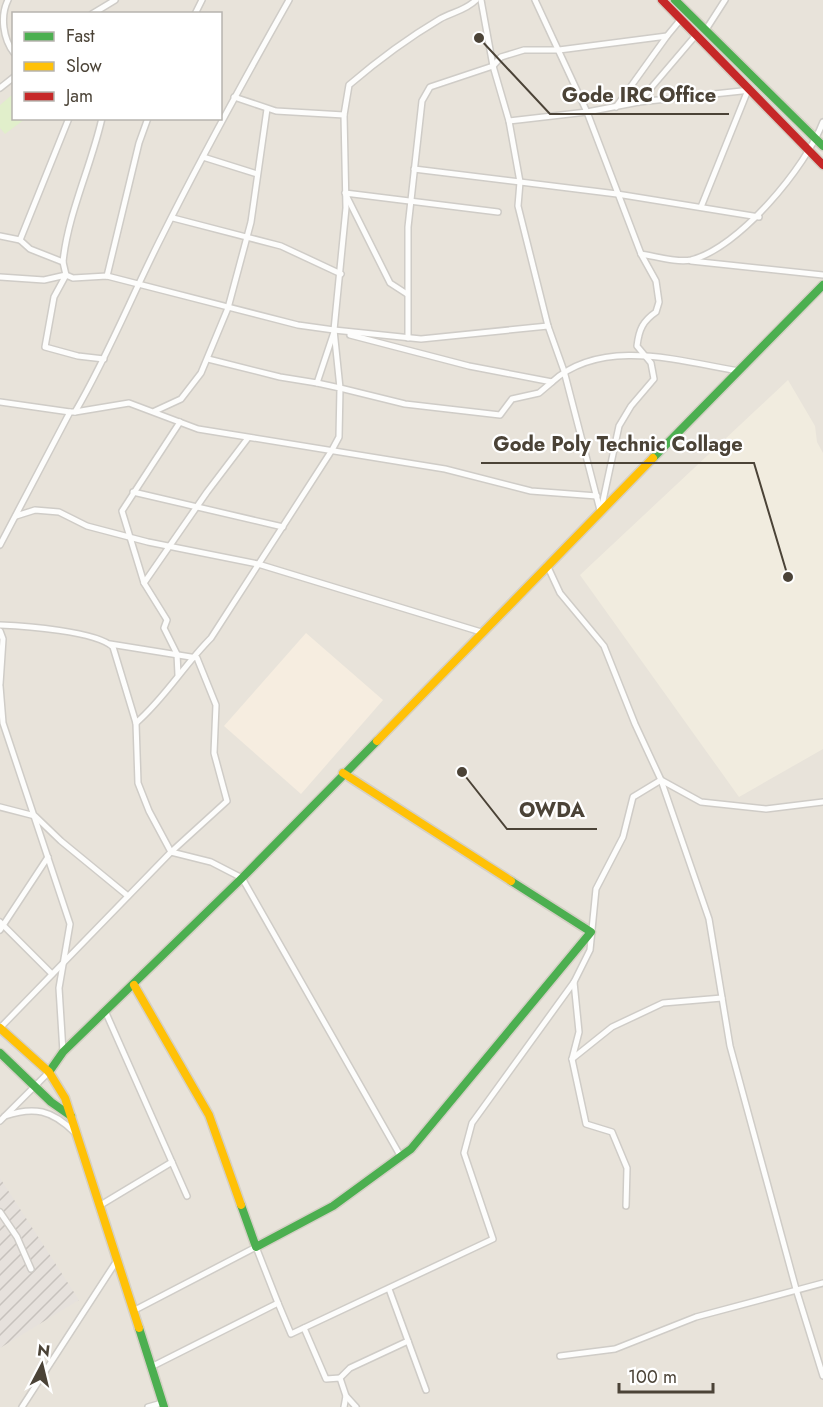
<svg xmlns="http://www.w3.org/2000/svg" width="823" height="1407" viewBox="0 0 823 1407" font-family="Jost,sans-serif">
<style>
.residential{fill:#e8e3da;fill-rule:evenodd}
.commercial{fill:#f6ede0}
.industrial{fill:url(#industrial-furrows)}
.education{fill:#f1ecdf}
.green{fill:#e1efcb}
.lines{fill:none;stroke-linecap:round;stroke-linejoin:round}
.street-casing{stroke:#cfccc7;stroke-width:8}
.fast-casing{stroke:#d5d0c5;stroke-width:11}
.slow-casing{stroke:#d5d0c5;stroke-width:11}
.jam-casing{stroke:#d5d0c5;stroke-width:11}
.street{stroke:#fdfdfc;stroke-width:5}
.fast{stroke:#4caf50;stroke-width:8}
.slow{stroke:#ffc107;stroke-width:8}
.jam{stroke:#c62828;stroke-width:8}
.leader{fill:none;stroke:#4b4337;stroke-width:2}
.callout-dot{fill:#4b4337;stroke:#fff;stroke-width:2}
.callout-label{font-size:20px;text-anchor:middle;font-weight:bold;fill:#4b4337;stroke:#fff;stroke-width:4.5;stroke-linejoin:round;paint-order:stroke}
</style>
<defs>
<pattern id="industrial-furrows" width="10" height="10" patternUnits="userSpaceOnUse" patternTransform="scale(1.5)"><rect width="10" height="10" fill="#e6e1dc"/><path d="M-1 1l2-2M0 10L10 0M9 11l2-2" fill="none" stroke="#c7c2bd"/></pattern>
</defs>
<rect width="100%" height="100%" fill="#f3f1ed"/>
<path class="residential" d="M0,0H823V1407H0ZM14,14H220V118H14Z"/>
<polygon class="commercial" points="306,633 383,700 301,794 224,726"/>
<polygon class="industrial" points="0,1178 79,1300 0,1348"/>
<polygon class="education" points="788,380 815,426 817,442 823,453 823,749 739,797 580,575"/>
<polygon class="green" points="13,94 14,118 25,119 5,134 0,128 0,105"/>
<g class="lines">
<g class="street-casing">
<g id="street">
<path d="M8,0C0,16 3,39 14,53"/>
<path d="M476,0C465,11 452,12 440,19C408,38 377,61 349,85L344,115L346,208L334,330L340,388L405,404L500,415L512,399L539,393L552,382"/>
<polyline points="481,0 493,66 509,121 520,182 518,206 548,326 564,371 600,510"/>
<path d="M535,0L587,112L641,254L656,281L659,302L656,312C643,321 639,329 637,346L651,363L654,379L631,406L619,426L601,510"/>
<polyline points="92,14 115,0"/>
<polyline points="195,14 202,0"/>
<polyline points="707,28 725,0"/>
<polyline points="0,88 14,77"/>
<polyline points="234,97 276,111 344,115"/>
<polyline points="639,102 696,35"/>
<polyline points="616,107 667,36"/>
<polyline points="69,118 20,240 30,249 63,262 66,275 73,278 107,276 298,325 334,330 421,339 548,326"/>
<polyline points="509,121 587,112 639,102 751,90"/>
<polyline points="203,157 257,174"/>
<polyline points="414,169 617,194 759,217"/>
<polyline points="701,207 748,90"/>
<polyline points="173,218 281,246 341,274"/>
<polyline points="0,236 20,240"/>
<path d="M641,254C655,256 677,263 691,260C739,248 806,167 823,122"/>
<polyline points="691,261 823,275"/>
<path d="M63,262C68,213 91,167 102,118"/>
<polyline points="107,276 139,143 148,118"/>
<polyline points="0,277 44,280 66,275 54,297 45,347 78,356 104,359"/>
<polyline points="407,294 390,283 345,193 498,212"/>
<path d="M350,335L469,366L552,382C602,337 680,361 738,371"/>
<polyline points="408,338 408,227 422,101 430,87 493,66 501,57 524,50 559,50 667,36 681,19"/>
<polyline points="208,359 280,377 317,383 334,332"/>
<polyline points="0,402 70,412"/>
<polyline points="155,411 181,399 201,373 228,308 251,222 267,109"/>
<polyline points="75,412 129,403 198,429 445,469 531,491 597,496"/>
<polyline points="133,492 283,527"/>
<polyline points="16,516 35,510 59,512 87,526 148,542 258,564 481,632"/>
<path d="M0,545L70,412H75C108,356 132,295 162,236C202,156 245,78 289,0"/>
<polyline points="547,565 560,593 604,646 635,724 661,780 709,919 730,1046 796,1289 823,1376"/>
<polyline points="144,583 122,511 180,422"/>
<path d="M0,625C24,626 96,631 113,647L136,723L138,783L149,811L171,852L211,862L242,878L401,1157"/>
<polyline points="0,631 3,639 0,684"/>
<polyline points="178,675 177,654 164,628 167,620 144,583 207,492 248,438"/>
<polyline points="0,686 3,723 70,924 59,988 63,1052"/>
<path d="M136,723C165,698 184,665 211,638L332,450L339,437L340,388L317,383"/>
<polyline points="0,807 35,816 61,841 128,896"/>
<polyline points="0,922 52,974"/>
<polyline points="0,930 48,857"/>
<polyline points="106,1013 187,1196"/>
<polyline points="0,1028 171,852 227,801 214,753 216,705 197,658 110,644"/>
<polyline points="572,1059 612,1027 663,1003 722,998"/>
<path d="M5,1116C34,1106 52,1110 74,1132"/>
<polyline points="0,1121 49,1072"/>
<polyline points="99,1206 172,1162"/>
<polyline points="626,1206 627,1168 612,1132 586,1124 572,1059 579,1032 574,982 590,950 596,889 623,837 633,797 661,780 701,802 766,809 823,802"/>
<polyline points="0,1212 17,1237 31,1269"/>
<polyline points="389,1289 426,1390"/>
<polyline points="133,1311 256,1247 278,1303"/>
<polyline points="304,1328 326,1379 340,1378 346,1396 356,1407"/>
<polyline points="560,1356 615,1349 696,1317 823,1283"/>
<polyline points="151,1367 278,1303 291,1334 493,1239 464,1153 472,1123 574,982"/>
<polyline points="340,1378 350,1368 408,1341"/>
<polyline points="22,1407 116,1262"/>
<polyline points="148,1407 162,1403"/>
<polyline points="344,1407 346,1396"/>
</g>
</g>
<g class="fast-casing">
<g id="fast">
<polyline points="675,0 823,146"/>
<polyline points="653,458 823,285"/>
<polyline points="0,1053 51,1102 71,1116"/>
<polyline points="49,1072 63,1052 242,878 377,741"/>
<polyline points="241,1205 256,1247 333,1206 411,1149 591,932 511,881"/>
<polyline points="139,1328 164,1407"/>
</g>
</g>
<g class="slow-casing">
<g id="slow">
<polyline points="377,741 653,458"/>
<polyline points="343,773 511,881"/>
<polyline points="134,985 209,1115 241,1205"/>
<polyline points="0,1028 49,1072 65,1098 139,1328"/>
</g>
</g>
<g class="jam-casing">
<polyline id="jam" points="662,0 823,165"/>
</g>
<use href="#street" class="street"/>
<use href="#fast" class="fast"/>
<use href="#slow" class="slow"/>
<use href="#jam" class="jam"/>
</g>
<path class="leader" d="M479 38L550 114H729M788 577L754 463H481M462 772L507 829H597"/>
<g class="callout-dot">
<circle cx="479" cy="38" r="6"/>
<circle cx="788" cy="577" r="6"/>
<circle cx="462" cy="772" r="6"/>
</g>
<g class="callout-label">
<text x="639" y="102">Gode IRC Office</text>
<text x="618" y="451">Gode Poly Technic Collage</text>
<text x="552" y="817">OWDA</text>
</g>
<rect x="12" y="12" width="210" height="108" fill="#ffffff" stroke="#b7b4af" stroke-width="1.5"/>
<rect x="24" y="32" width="30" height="9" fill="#4caf50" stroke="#b7b4af" stroke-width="1.5"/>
<text x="66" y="42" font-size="18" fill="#4b4337">Fast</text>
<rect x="24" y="62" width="30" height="9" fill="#ffc107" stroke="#b7b4af" stroke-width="1.5"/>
<text x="66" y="72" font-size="18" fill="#4b4337">Slow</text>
<rect x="24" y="92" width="30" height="9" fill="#c62828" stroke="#b7b4af" stroke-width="1.5"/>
<text x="66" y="102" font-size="18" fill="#4b4337">Jam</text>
<g transform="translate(42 1365) rotate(7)" stroke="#ffffff" stroke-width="4.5" paint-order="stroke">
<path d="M0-4.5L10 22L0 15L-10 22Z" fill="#4b4337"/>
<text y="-9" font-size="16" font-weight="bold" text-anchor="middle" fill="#4b4337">N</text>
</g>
<path d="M619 1383v9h94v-9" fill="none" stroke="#4b4337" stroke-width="3"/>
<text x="628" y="1383" font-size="18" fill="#4b4337" stroke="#ffffff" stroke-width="4.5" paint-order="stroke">100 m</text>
</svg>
